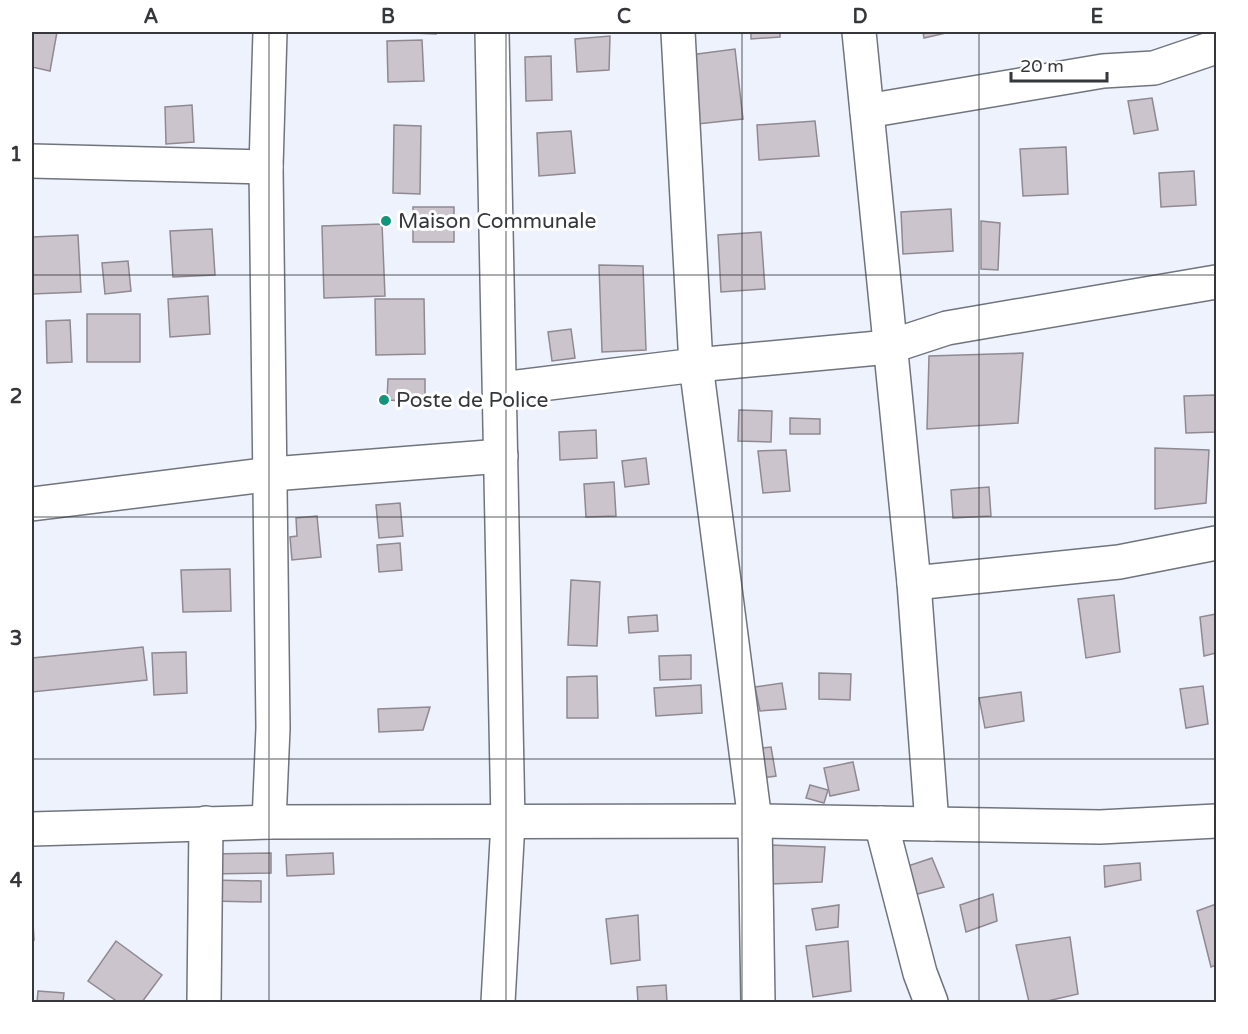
<svg xmlns="http://www.w3.org/2000/svg" width="1248" height="1034" viewBox="0 0 1248 1034" font-family="'Varela Round',sans-serif">
<style>
.building{fill:#cbc4cc;stroke:#908991;stroke-width:1.5}
.lines{fill:none;stroke-linecap:round;stroke-linejoin:round}
.minor-casing{stroke:#70747d;stroke-width:36}
.minor{stroke:#fff;stroke-width:33}
.grid{fill:none;stroke:#35373b;stroke-width:1.5;stroke-opacity:0.55}
.poi-dot{fill:#13947d;stroke:#fff;stroke-width:2}
.labels{text-anchor:middle;dominant-baseline:central;stroke-width:6;stroke-linejoin:round;paint-order:stroke}
.poi-label{font-size:21px;fill:#35373b;stroke:#fff;text-anchor:start}
.neatline{fill:none;stroke:#35373b;stroke-width:2}
.grid-label{font-size:20px;text-anchor:middle;font-weight:bold;fill:#35373b}
</style>
<rect width="100%" height="100%" fill="#edf2fc"/>
<g class="building">
<polygon points="32,32 57,32 50,71 32,67"/>
<polygon points="412,32 436,32 436,34 412,33"/>
<polygon points="751,32 780,32 780,37 751,39"/>
<polygon points="923,32 950,32 924,38"/>
<polygon points="610,36 609,70 577,72 575,39"/>
<polygon points="422,40 424,81 388,82 387,41"/>
<polygon points="735,49 743,119 698,124 690,55"/>
<polygon points="551,56 552,100 526,101 525,57"/>
<polygon points="1152,98 1158,130 1134,134 1128,101"/>
<polygon points="192,105 194,142 166,144 165,107"/>
<polygon points="815,121 819,156 759,160 757,125"/>
<polygon points="394,125 421,126 420,194 393,193"/>
<polygon points="571,131 575,173 539,176 537,133"/>
<polygon points="1066,147 1068,194 1023,196 1020,149"/>
<polygon points="1194,171 1196,205 1161,207 1159,173"/>
<rect x="413" y="207" width="41" height="35"/>
<polygon points="951,209 953,251 903,254 901,212"/>
<polygon points="981,221 1000,223 998,270 981,269"/>
<polygon points="382,224 385,296 324,298 322,226"/>
<polygon points="212,229 215,275 173,277 170,231"/>
<polygon points="761,232 765,289 721,292 718,235"/>
<polygon points="78,235 81,292 32,294 32,237"/>
<polygon points="128,261 131,291 105,294 102,263"/>
<polygon points="599,265 643,266 646,350 602,352"/>
<polygon points="208,296 210,334 170,337 168,299"/>
<polygon points="375,299 424,299 425,354 376,355"/>
<rect x="87" y="314" width="53" height="48"/>
<polygon points="70,320 72,362 47,363 46,321"/>
<polygon points="571,329 575,358 552,361 548,332"/>
<polygon points="1023,353 1018,423 927,429 929,356"/>
<polygon points="388,379 425,379 425,402 387,400"/>
<polygon points="1215,395 1216,432 1186,433 1184,396"/>
<polygon points="739,410 772,411 771,442 738,441"/>
<polygon points="790,418 820,419 820,434 790,434"/>
<polygon points="596,430 597,458 560,460 559,432"/>
<polygon points="1155,448 1209,450 1206,503 1155,509"/>
<polygon points="786,450 790,491 763,493 758,451"/>
<polygon points="646,458 649,484 625,487 622,461"/>
<polygon points="614,482 616,516 586,517 584,484"/>
<polygon points="989,487 991,516 953,518 951,490"/>
<polygon points="400,503 403,536 379,538 376,505"/>
<polygon points="317,516 321,557 292,560 290,537 297,536 296,518"/>
<polygon points="400,543 402,570 379,572 377,545"/>
<polygon points="230,569 231,611 183,612 181,570"/>
<polygon points="571,580 600,582 597,646 568,645"/>
<polygon points="1114,595 1120,652 1086,658 1078,599"/>
<polygon points="1216,614 1216,653 1204,656 1200,617"/>
<polygon points="657,615 658,631 629,633 628,617"/>
<polygon points="143,647 147,680 32,692 32,658"/>
<polygon points="186,652 187,693 154,695 152,653"/>
<polygon points="691,655 691,679 660,680 659,656"/>
<polygon points="819,673 851,674 850,700 819,699"/>
<polygon points="597,676 598,718 567,718 567,677"/>
<polygon points="782,683 786,709 760,711 755,687"/>
<polygon points="701,685 702,713 656,716 654,688"/>
<polygon points="1203,686 1208,724 1186,728 1180,689"/>
<polygon points="1021,692 1024,721 985,728 979,698"/>
<polygon points="430,707 423,730 379,732 378,709"/>
<polygon points="771,747 776,776 756,779 751,749"/>
<polygon points="853,762 859,790 830,796 824,768"/>
<polygon points="810,785 828,790 824,803 806,798"/>
<polygon points="770,845 825,847 822,882 771,884"/>
<polygon points="271,853 271,873 209,874 209,854"/>
<polygon points="333,853 334,874 287,876 286,855"/>
<polygon points="932,858 944,887 910,896 905,867"/>
<polygon points="1140,863 1141,880 1105,887 1104,866"/>
<polygon points="212,880 261,881 261,902 211,901"/>
<polygon points="993,894 997,921 966,932 960,905"/>
<polygon points="1216,904 1216,965 1211,967 1197,911"/>
<polygon points="839,905 838,927 816,930 812,909"/>
<polygon points="32,906 34,940 32,940"/>
<polygon points="638,915 640,960 611,964 606,919"/>
<polygon points="1070,937 1078,994 1043,1002 1029,1002 1016,945"/>
<polygon points="116,941 162,975 142,1002 118,1002 88,981"/>
<polygon points="848,941 851,991 813,997 806,946"/>
<polygon points="666,985 667,1002 638,1002 637,987"/>
<polygon points="38,991 64,993 63,1002 37,1002"/>
</g>
<g class="lines">
<g class="minor-casing">
<g id="minor">
<polyline points="492,32 508,822 498,1002"/>
<polyline points="678,32 696,365 755,821 758,1002"/>
<polyline points="859,32 914,583 932,824"/>
<polyline points="867,111 1103,71 1154,68 1216,47"/>
<polyline points="32,161 266,167"/>
<polyline points="500,389 696,365 889,347 947,328 1216,282"/>
<polyline points="32,504 272,474 501,456"/>
<polyline points="914,583 1119,562 1216,543"/>
<polyline points="269,822 273,728 266,167 270,32"/>
<polyline points="881,823 920,973 931,1002"/>
<polyline points="32,829 269,822 755,821 1100,827 1216,821"/>
<polyline points="204,1002 206,823"/>
</g>
</g>
<use href="#minor" class="minor"/>
</g>
<path class="grid" d="M269,32V1002M506,32V1002M742,32V1002M979,32V1002M32,275H1216M32,517H1216M32,759H1216"/>
<g class="poi-dot">
<circle cx="386" cy="221" r="6"/>
<circle cx="384" cy="400" r="6"/>
</g>
<g class="labels">
<g class="poi-label">
<text x="398" y="221">Maison Communale</text>
<text x="396" y="400">Poste de Police</text>
</g>
</g>
<rect width="1248" height="1034" fill="none" stroke="#ffffff" stroke-width="66"/>
<path d="M1011 72v9h96v-9" fill="none" stroke="#35373b" stroke-width="3"/>
<text x="1020" y="72" font-size="18" fill="#35373b" stroke="#ffffff" stroke-width="4.5" paint-order="stroke">20 m</text>
<rect x="33" y="33" width="1182" height="968" class="neatline"/>
<g class="grid-label">
<text x="151" y="23">A</text>
<text x="388" y="23">B</text>
<text x="624" y="23">C</text>
<text x="860" y="23">D</text>
<text x="1097" y="23">E</text>
<text x="16" y="161">1</text>
<text x="16" y="403">2</text>
<text x="16" y="645">3</text>
<text x="16" y="887">4</text>
</g>
</svg>
